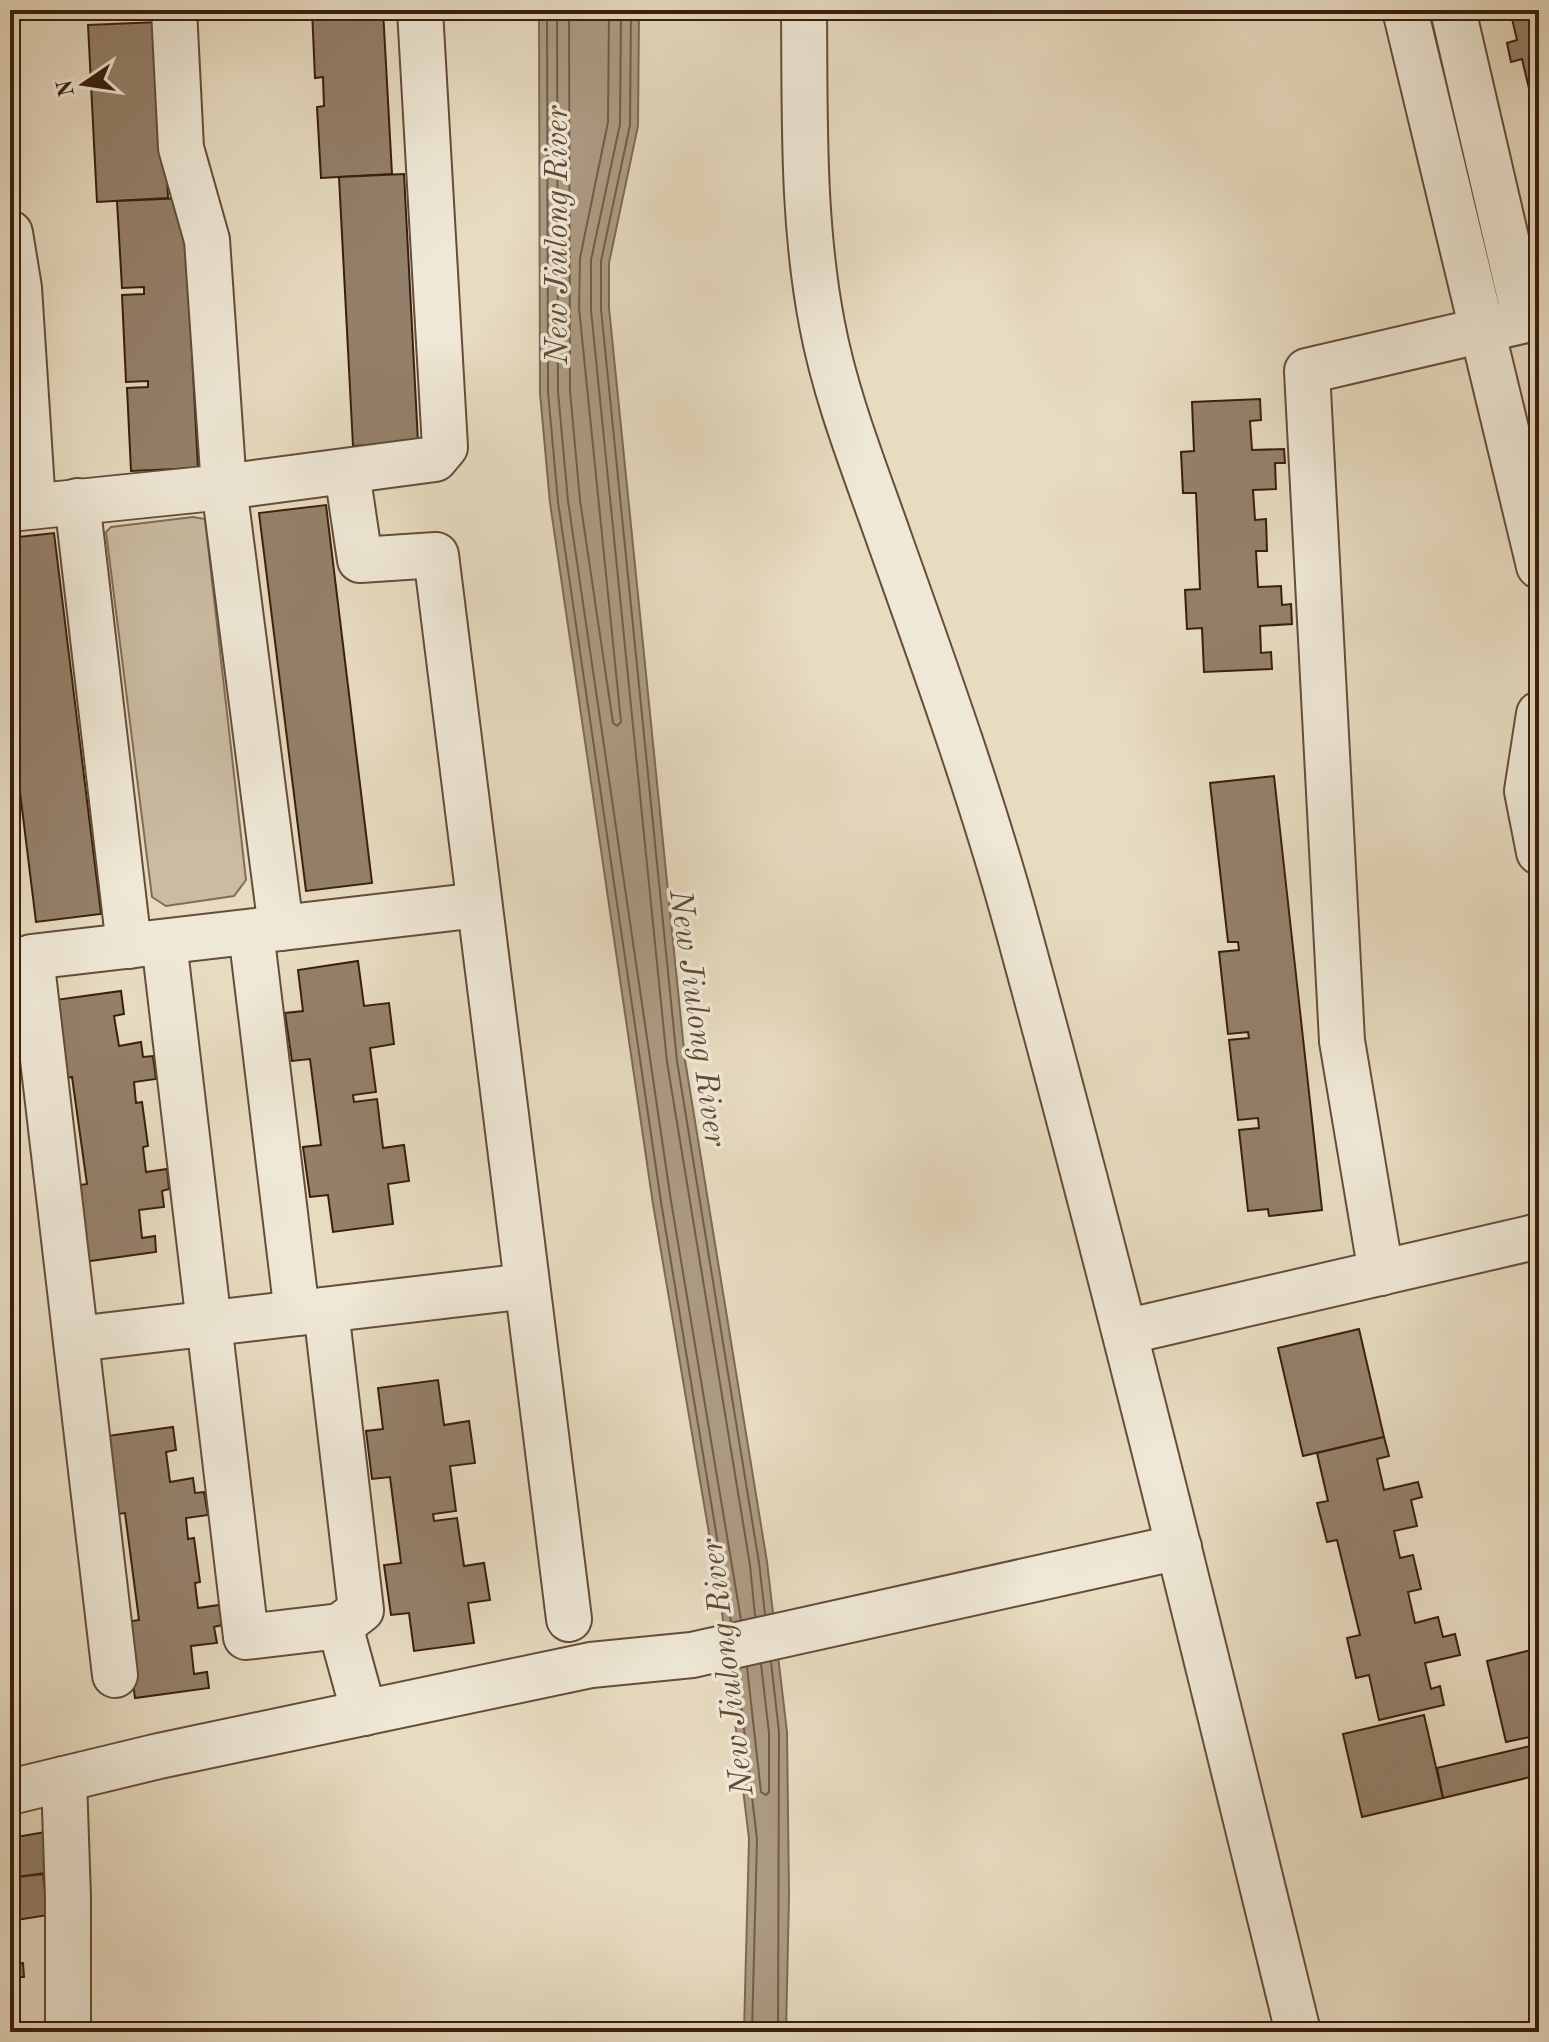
<svg xmlns="http://www.w3.org/2000/svg" width="1549" height="2042" viewBox="0 0 1549 2042" font-family="'Old Standard TT',serif">
<style>
.green{fill:#cabba2;stroke:#826c58;stroke-width:2}
.water{fill:#ac9b83;stroke:#7e6954;stroke-width:2}
.lines{fill:none;stroke-linecap:round;stroke-linejoin:round}
.shore{stroke:#735c48;stroke-width:2}
.building{fill:#94806a;stroke:#3a1e0d;stroke-width:2}
.minor-casing{stroke:#654d3a;stroke-width:48}
.minor{stroke:#efe8d6;stroke-width:44}
.labels{text-anchor:middle;dominant-baseline:central;stroke-width:7;stroke-linejoin:round;paint-order:stroke}
.water-label{font-size:32px;font-style:italic;fill:#624a36;stroke:#efe8d6}
</style>
<rect width="100%" height="100%" fill="#e7dbc0"/>
<filter id="stains"><feTurbulence type="fractalNoise" baseFrequency=".0025" numOctaves="4"/><feColorMatrix values="0 0 0 0 .2 0 0 0 0 .09 0 0 0 0 .02 0 0 0 .5 -.17"/></filter>
<radialGradient id="worn" r=".72"><stop offset=".6" stop-color="#630" stop-opacity="0"/><stop offset="1" stop-color="#630" stop-opacity=".3"/></radialGradient>
<polygon class="green" points="193,517 205,519 246,880 234,896 166,906 152,897 106,532 111,527"/>
<polygon class="water" points="539,10 639,10 638,126 609,263 609,308 685,1060 767,1562 787,1732 789,1896 786,2032 744,2032 749,1839 721,1604 653,1204 550,503 540,393"/>
<g class="lines">
<g class="shore">
<polyline points="547,10 548,392 558,502 661,1202 731,1622"/>
<polyline points="557,10 558,392 568,501 671,1201 741,1620"/>
<polyline points="569,10 570,391 580,500 613,723 617,726 621,722 579,308 580,258 608,122 609,10"/>
<polyline points="621,10 620,124 591,260 591,310 667,1062 750,1565 755,1616"/>
<polyline points="631,10 630,125 601,261 601,309 677,1061 759,1563 765,1614"/>
<polyline points="771,1662 779,1732 778,2032"/>
<polyline points="747,1667 761,1792 766,1795 769,1792 769,1733 761,1664"/>
<polyline points="737,1670 757,1839 752,2032"/>
</g>
</g>
<g class="building">
<polygon points="312,10 383,10 392,174 321,178 317,107 324,106 323,77 315,78"/>
<polygon points="1510,10 1539,10 1539,96 1531,97 1522,59 1511,62 1507,43 1517,40"/>
<polygon points="159,22 168,198 97,202 88,25"/>
<polygon points="404,174 418,442 353,446 339,177"/>
<polygon points="184,198 198,468 131,471 127,388 148,387 148,381 126,382 122,295 144,294 144,287 122,288 117,201"/>
<polygon points="1260,399 1261,420 1250,421 1252,450 1284,449 1285,463 1275,463 1276,489 1253,490 1255,520 1266,519 1267,551 1256,551 1258,587 1281,586 1282,605 1291,604 1292,624 1260,626 1261,653 1271,652 1272,669 1204,672 1202,628 1187,629 1185,590 1200,589 1196,493 1183,493 1181,452 1194,451 1192,402"/>
<polygon points="326,505 372,883 306,891 259,513"/>
<polygon points="54,533 101,914 36,922 10,711 10,538"/>
<polygon points="1274,776 1322,1210 1269,1216 1268,1209 1248,1211 1239,1130 1259,1128 1258,1118 1238,1120 1229,1040 1249,1038 1248,1032 1228,1034 1219,952 1239,950 1238,942 1228,942 1210,783"/>
<polygon points="358,961 364,1006 389,1003 394,1044 370,1048 376,1092 353,1095 354,1102 377,1099 383,1148 404,1145 409,1181 388,1184 393,1224 333,1232 328,1195 310,1197 303,1147 321,1145 310,1059 292,1061 285,1013 303,1011 298,970"/>
<polygon points="121,991 124,1014 114,1016 119,1046 141,1042 143,1057 153,1056 156,1079 134,1082 136,1103 142,1102 148,1146 143,1147 146,1172 167,1169 169,1189 162,1191 164,1207 139,1210 142,1238 155,1236 156,1252 83,1262 73,1186 87,1184 72,1077 58,1079 48,1001"/>
<polygon points="1359,1329 1384,1437 1303,1456 1278,1348"/>
<polygon points="438,1380 444,1425 469,1421 475,1463 450,1466 456,1511 433,1514 434,1521 457,1518 464,1566 484,1563 490,1600 468,1603 474,1643 414,1651 409,1613 391,1615 384,1565 401,1563 390,1477 372,1479 366,1431 383,1429 378,1388"/>
<polygon points="173,1427 176,1450 166,1452 170,1482 193,1478 195,1493 204,1492 208,1515 186,1518 188,1539 194,1538 200,1582 195,1583 198,1608 219,1605 222,1625 214,1627 217,1643 191,1646 194,1674 207,1672 209,1688 135,1698 125,1622 139,1620 125,1513 110,1515 100,1437"/>
<polygon points="1384,1437 1389,1456 1377,1459 1384,1490 1418,1482 1422,1497 1411,1500 1417,1526 1394,1531 1400,1558 1413,1555 1421,1589 1408,1592 1415,1623 1438,1617 1443,1637 1455,1634 1460,1655 1425,1663 1431,1689 1440,1686 1444,1705 1379,1720 1369,1675 1356,1678 1347,1638 1360,1635 1337,1540 1327,1542 1317,1503 1328,1501 1317,1453"/>
<polygon points="1539,1648 1539,1735 1506,1742 1487,1661"/>
<polygon points="1424,1715 1443,1798 1362,1817 1343,1734"/>
<polygon points="1539,1744 1539,1775 1443,1798 1437,1768"/>
<polygon points="46,1832 52,1872 10,1878 10,1838"/>
<polygon points="43,1874 48,1915 10,1921 10,1878"/>
<polygon points="23,1963 24,1977 17,1977 20,2027 27,2027 27,2032 10,2032 10,1964"/>
</g>
<g class="lines">
<g class="minor-casing">
<g id="minor">
<polyline points="174,10 181,148 207,240 224,487 281,928"/>
<path d="M804,10C805,115 802,220 822,324C836,399 866,472 891,544C937,673 983,801 1019,933C1119,1298 1208,1665 1298,2032"/>
<polyline points="1405,10 1539,566"/>
<polyline points="1453,10 1525,320"/>
<polyline points="10,233 19,288 33,506"/>
<polyline points="347,472 360,560 436,555 569,1619"/>
<polyline points="77,501 129,946"/>
<polyline points="10,509 224,487 435,459 445,447 420,10"/>
<polyline points="1539,714 1527,791 1539,852"/>
<polyline points="251,932 297,1313"/>
<polyline points="164,942 246,1637 340,1626 364,1713"/>
<polyline points="1381,1273 1342,1041 1307,371 1539,317"/>
<polyline points="326,1310 361,1610 340,1626"/>
<polyline points="1125,1332 1539,1236"/>
<polyline points="76,1339 527,1286"/>
<polyline points="115,1675 31,957 479,905"/>
<polyline points="64,1779 68,1898 68,2032"/>
<polyline points="10,1792 159,1756 591,1665 692,1655 1179,1547"/>
</g>
</g>
<use href="#minor" class="minor"/>
</g>
<g class="labels">
<g class="water-label">
<text transform="translate(559 235) rotate(-90)">New Jiulong River</text>
<text transform="translate(696 1018) rotate(82)">New Jiulong River</text>
<text transform="translate(729 1667) rotate(-97)">New Jiulong River</text>
</g>
</g>
<rect width="1549" height="2042" fill="none" stroke="#e7dbc0" stroke-width="40"/>
<rect x="12" y="12" width="1525" height="2018" fill="none" stroke="#3a1e0d" stroke-width="4"/>
<rect x="20" y="20" width="1509" height="2002" fill="none" stroke="#3a1e0d" stroke-width="2"/>
<g transform="translate(84 84) rotate(257)" stroke="#efe8d6" stroke-width="6" paint-order="stroke">
<path d="M0-6L14 30L0 20L-14 30Z" fill="#3a1e0d"/>
<text y="-12" font-size="22" font-weight="bold" text-anchor="middle" fill="#3a1e0d">N</text>
</g>
<rect width="100%" height="100%" filter="url(#stains)"/>
<rect width="100%" height="100%" fill="url(#worn)"/>
</svg>
